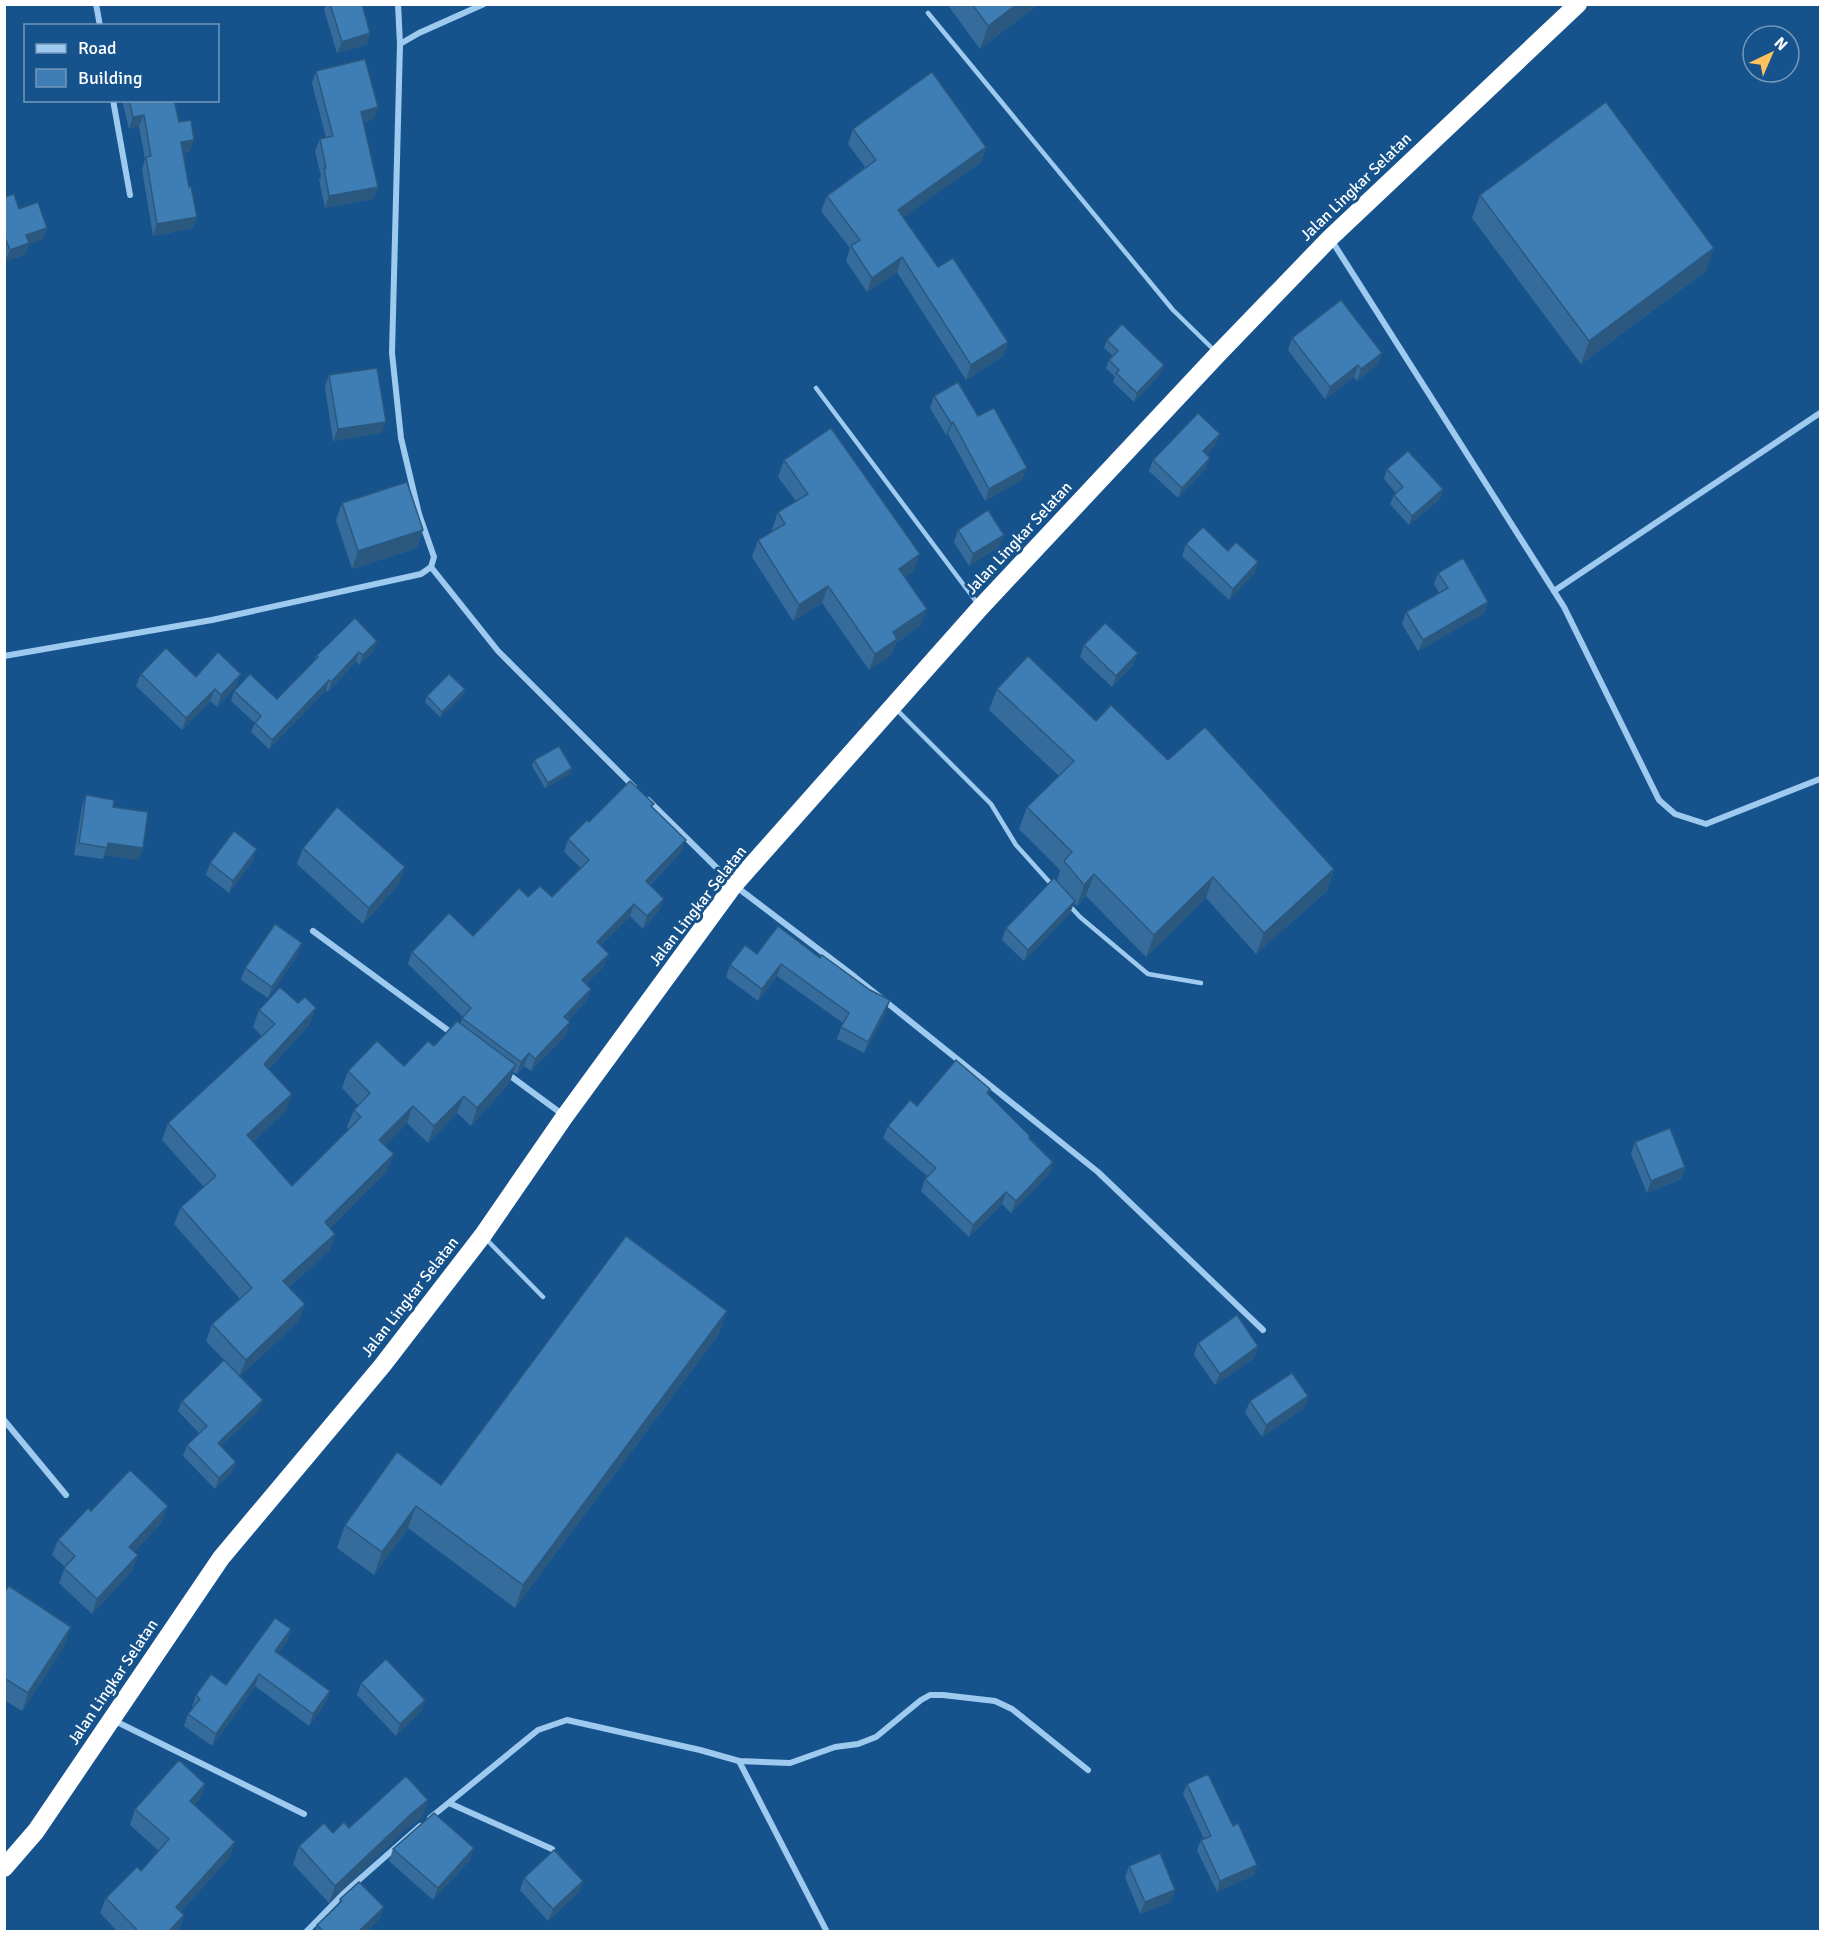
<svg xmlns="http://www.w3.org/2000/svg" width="1825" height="1936" viewBox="0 0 1825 1936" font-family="Signika,sans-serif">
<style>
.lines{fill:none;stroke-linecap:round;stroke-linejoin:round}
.lane{stroke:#9fcaef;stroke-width:4.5}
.street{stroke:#9fcaef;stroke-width:6}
.highway{stroke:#fff;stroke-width:18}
.wall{fill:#356c9c}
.shaded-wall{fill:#2b587f}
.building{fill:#3e7eb5;stroke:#2b587f;stroke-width:1.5}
.labels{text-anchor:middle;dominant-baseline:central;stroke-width:6;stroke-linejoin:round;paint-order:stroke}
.street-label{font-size:16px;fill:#fff;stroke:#16538c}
</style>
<rect width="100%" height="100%" fill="#16538c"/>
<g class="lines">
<g class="lane">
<polyline points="928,13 1173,310 1216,352"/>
<polyline points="816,388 978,604"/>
<polyline points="895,708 991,804 1016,845 1052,885"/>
<polyline points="1069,905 1080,917 1148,974 1201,983"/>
<polyline points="486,1239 543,1297"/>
</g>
<g class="street">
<polyline points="96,4 100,26"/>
<polyline points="398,4 400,44"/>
<polyline points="113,100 130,195"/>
<polyline points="1332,241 1564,607 1659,800 1675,814 1706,824 1820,779"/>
<polyline points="431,567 498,651 634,787"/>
<polyline points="1554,591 1820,413"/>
<polyline points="4,656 212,620 421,574 431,567 434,557 419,514 401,438 392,353 400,44 419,33 484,4"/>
<polyline points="648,800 734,885 855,977 1098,1172 1263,1330"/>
<polyline points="313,931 453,1034"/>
<polyline points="505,1072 562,1114"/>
<polyline points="4,1420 66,1495"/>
<polyline points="115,1721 304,1814"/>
<polyline points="739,1761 827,1932"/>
<polyline points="449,1803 552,1849"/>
<polyline points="430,1818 538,1730 567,1720 700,1750 739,1761 790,1763 835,1747 858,1744 876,1737 921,1700 930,1695 943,1695 995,1701 1012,1709 1088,1770"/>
<polyline points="306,1932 344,1893 420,1826"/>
</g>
<polyline class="highway" points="4,1868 36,1831 221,1558 382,1366 483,1235 565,1116 734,885 980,608 1218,354 1330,238 1578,4"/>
</g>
<g class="wall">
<polygon points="326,4 362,4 370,33 366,45 337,53 324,10"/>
<polygon points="947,4 1039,4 980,49"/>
<polygon points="316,71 374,119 363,122 378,187 373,199 325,208 319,180 321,176 315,151 320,139 326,138 312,83"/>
<polygon points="122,100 174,100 179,122 190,151 183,153 193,228 153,236 142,169 145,159 139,126 129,129"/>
<polygon points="853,129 986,147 981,162 903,217 938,267 1008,342 1003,356 966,380 897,272 867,292 846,261 850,248 821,211 827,196 865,167 848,144"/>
<polygon points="1480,195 1706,271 1581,364 1472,218"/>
<polygon points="4,197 19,209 47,228 43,239 29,244 25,255 5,261 4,259"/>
<polygon points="1292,338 1382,353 1377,365 1357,381 1354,377 1325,399 1288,350"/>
<polygon points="1107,340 1161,373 1134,402 1113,382 1115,377 1106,368 1109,360 1113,356 1104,348"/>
<polygon points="329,375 382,433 333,441 325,387"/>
<polygon points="934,396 1022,480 985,501 948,434 946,435 930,408"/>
<polygon points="1216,444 1206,455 1206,468 1178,498 1149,471 1153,460"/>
<polygon points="784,460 914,571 905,577 921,625 896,643 891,655 869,670 822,603 793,621 752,557 758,540 773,531 772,529 778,512 796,501 778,477"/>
<polygon points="1387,469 1443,489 1440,499 1409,525 1390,504 1394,495 1396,493 1384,479"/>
<polygon points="342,503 417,548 352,569 336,520"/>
<polygon points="958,530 999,547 969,566 954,542"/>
<polygon points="1186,544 1228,551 1258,562 1254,574 1229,600 1182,556"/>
<polygon points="1438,573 1488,602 1484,613 1418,651 1402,624 1406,612 1439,593 1434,584"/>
<polygon points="1084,645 1138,653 1133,665 1112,687 1080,657"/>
<polygon points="374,651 359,665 356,661 328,692 326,690 269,749 251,732 255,723 231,701 234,691 277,699 314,661 316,656"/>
<polygon points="141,674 196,677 241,674 236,686 217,707 210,701 182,730 136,686"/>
<polygon points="465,689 463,695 440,717 425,702 427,696"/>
<polygon points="997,689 1096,721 1168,760 1334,869 1327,891 1256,954 1206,898 1146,957 1086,896 1077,906 1074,903 1070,913 1024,961 1002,940 1006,928 1057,881 1060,870 1019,829 1027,807 1059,776 989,710"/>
<polygon points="534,760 572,768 570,774 545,788 532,766"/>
<polygon points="86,795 113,807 139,860 104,855 103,859 74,855 82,807"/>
<polygon points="654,804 652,807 681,852 650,885 659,911 643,929 630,916 600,946 604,966 586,984 591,989 586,1001 568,1020 566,1035 531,1071 524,1066 517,1074 513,1072 510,1082 471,1126 457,1113 428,1143 407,1123 385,1145 387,1171 330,1228 335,1234 329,1251 289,1287 305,1304 298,1322 240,1376 259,1410 221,1446 236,1462 232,1472 215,1489 183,1456 187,1445 199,1433 178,1411 182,1401 224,1360 206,1341 212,1324 240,1299 174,1224 181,1207 204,1187 162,1140 168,1123 262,1036 253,1027 259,1010 309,1025 269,1069 286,1111 253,1142 292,1186 349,1129 347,1127 354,1110 358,1105 342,1088 348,1071 404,1066 434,1046 460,1024 463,1017 408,964 412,952 473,936 528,897 552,897 581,868 564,852 568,839 589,822"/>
<polygon points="303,848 399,884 363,924 297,864"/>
<polygon points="253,860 229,893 206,875 210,863"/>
<polygon points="302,943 298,954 268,998 241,980 245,968"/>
<polygon points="757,954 886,1012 864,1053 837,1039 843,1023 777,976 758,1001 726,977 730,965"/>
<polygon points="990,1089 988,1094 1053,1162 1049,1174 1011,1213 1002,1204 969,1237 921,1191 925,1179 928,1177 883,1138 888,1126 917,1106"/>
<polygon points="1635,1142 1685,1167 1681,1179 1647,1193 1631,1154"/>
<polygon points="719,1334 515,1608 408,1528 374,1575 337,1548 345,1525 441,1485"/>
<polygon points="1198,1343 1258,1346 1254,1358 1215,1385 1194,1355"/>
<polygon points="1308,1396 1304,1408 1262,1437 1245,1413 1250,1401"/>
<polygon points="91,1511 162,1522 134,1552 138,1555 132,1571 92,1614 59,1583 65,1567 52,1555 58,1540"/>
<polygon points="4,1592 65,1645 22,1711 4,1700"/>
<polygon points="291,1629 287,1641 278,1653 326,1702 309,1726 255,1686 212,1746 184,1726 188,1714 193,1708 192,1707 196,1695 226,1685"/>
<polygon points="361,1683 421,1711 396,1736 357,1695"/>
<polygon points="205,1784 200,1799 194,1805 230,1857 181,1911 184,1915 178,1932 118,1932 100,1913 106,1898 141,1871 159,1851 130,1825 135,1809"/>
<polygon points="1187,1784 1254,1875 1217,1892 1197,1850 1201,1840 1204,1839 1183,1794"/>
<polygon points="428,1800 422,1817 404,1831 329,1903 293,1864 299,1846 333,1833 349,1828"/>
<polygon points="393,1849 470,1860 433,1900 389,1861"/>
<polygon points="1129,1866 1171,1902 1140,1914 1125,1877"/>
<polygon points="524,1878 583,1881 579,1892 548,1921 520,1890"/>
<polygon points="340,1899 384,1907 379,1919 366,1932 315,1932 317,1925 338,1905"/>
</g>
<g class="shaded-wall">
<polygon points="1017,4 1039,4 980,49 988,26"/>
<polygon points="370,33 366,45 337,53 342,42"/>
<polygon points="378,107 374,119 357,123 361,112"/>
<polygon points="144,115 139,126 129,129 133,117"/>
<polygon points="194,140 190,151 177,154 181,142"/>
<polygon points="986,147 981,162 893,225 898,210"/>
<polygon points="378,187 373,199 325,208 329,196"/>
<polygon points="197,217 193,228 153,236 157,224"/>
<polygon points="47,228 43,239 29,244 25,255 5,261 10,250 26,235"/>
<polygon points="1714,248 1706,271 1581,364 1589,341"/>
<polygon points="902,257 897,272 867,292 872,278"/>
<polygon points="1008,342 1003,356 966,380 971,365"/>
<polygon points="1382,353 1377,365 1357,381 1361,369"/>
<polygon points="1164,365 1161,373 1134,402 1137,393"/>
<polygon points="1358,365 1354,377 1325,399 1330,387"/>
<polygon points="386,422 382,433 333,441 338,429"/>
<polygon points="953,422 948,434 946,435 951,423"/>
<polygon points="1220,434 1216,444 1199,462 1203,451"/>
<polygon points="1210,458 1206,468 1178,498 1182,488"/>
<polygon points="1027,468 1022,480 985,501 989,489"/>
<polygon points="1443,489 1440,499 1409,525 1412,516"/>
<polygon points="423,530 417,548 352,569 358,551"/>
<polygon points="1004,535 999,547 969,566 973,554"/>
<polygon points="920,554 914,571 893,585 899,569"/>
<polygon points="1258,562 1254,574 1229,600 1233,589"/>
<polygon points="828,586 822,603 793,621 799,605"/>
<polygon points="1488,602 1484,613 1418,651 1423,640"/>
<polygon points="927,609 921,625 896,643 891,655 869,670 875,654 893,632"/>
<polygon points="377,641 374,651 359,665 363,655"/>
<polygon points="359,652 356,661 328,692 331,682"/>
<polygon points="1138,653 1133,665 1112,687 1116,676"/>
<polygon points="241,674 236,686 217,707 221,695"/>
<polygon points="329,680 326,690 269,749 272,740"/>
<polygon points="215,689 210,701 182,730 186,718"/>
<polygon points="465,689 463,695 440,717 442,712"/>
<polygon points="572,768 570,774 545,788 548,783"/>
<polygon points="686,840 681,852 641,893 646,881"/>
<polygon points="108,843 143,848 139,860 104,855"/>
<polygon points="257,849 253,860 229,893 233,881"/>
<polygon points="405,867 399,884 363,924 369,908"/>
<polygon points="1334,869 1327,891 1256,954 1264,933"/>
<polygon points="1094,874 1086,896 1077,906 1084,885"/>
<polygon points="1213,877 1206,898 1146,957 1154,935"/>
<polygon points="664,899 659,911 643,929 647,916"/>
<polygon points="1075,901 1070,913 1024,961 1028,950"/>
<polygon points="634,904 630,916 592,954 597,942"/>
<polygon points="302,943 298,954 268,998 272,987"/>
<polygon points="609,954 604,966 578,993 582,980"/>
<polygon points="781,964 777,976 758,1001 762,989"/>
<polygon points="591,989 586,1001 559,1029 564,1017"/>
<polygon points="890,1000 886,1012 864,1053 868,1042"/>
<polygon points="316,1008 309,1025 258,1081 264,1064"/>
<polygon points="570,1022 566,1035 531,1071 535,1059"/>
<polygon points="529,1053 524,1066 517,1074 521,1062"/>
<polygon points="516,1065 510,1082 471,1126 477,1108"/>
<polygon points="292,1094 286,1111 241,1153 247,1135"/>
<polygon points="464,1096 457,1113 428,1143 434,1126"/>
<polygon points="413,1106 407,1123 373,1157 379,1140"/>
<polygon points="394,1154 387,1171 319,1240 325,1222"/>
<polygon points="1053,1162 1049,1174 1011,1213 1016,1201"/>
<polygon points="1685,1167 1681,1179 1647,1193 1651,1181"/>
<polygon points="1006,1192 1002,1204 969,1237 973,1225"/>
<polygon points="335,1234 329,1251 276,1298 283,1281"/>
<polygon points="305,1304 298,1322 239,1377 246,1360"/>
<polygon points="727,1311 719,1334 515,1608 523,1585"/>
<polygon points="1258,1346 1254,1358 1215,1385 1220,1374"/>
<polygon points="1308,1396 1304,1408 1262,1437 1266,1425"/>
<polygon points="263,1400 259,1410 214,1453 218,1443"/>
<polygon points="236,1462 232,1472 215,1489 219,1478"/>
<polygon points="168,1506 162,1522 124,1563 129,1547"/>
<polygon points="416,1506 408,1528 374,1575 382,1552"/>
<polygon points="138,1555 132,1571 92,1614 97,1599"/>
<polygon points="71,1627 65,1645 22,1711 28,1693"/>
<polygon points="291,1629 287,1641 271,1663 275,1651"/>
<polygon points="259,1674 255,1686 212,1746 216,1734"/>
<polygon points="330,1691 326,1702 309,1726 313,1714"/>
<polygon points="425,1700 421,1711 396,1736 400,1724"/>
<polygon points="205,1784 200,1799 184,1816 190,1801"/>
<polygon points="428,1800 422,1817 404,1831 329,1903 335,1886 411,1814"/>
<polygon points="235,1842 230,1857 171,1922 176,1907"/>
<polygon points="474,1848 470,1860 433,1900 438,1888"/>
<polygon points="1257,1865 1254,1875 1217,1892 1220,1881"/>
<polygon points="583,1881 579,1892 548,1921 553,1909"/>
<polygon points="1175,1890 1171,1902 1140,1914 1145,1902"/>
<polygon points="384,1907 379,1919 366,1932 358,1932"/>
<polygon points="184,1915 178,1932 168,1932"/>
</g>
<g class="building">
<polygon points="330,4 362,4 370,33 342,42"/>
<polygon points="972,4 1017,4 988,26"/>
<polygon points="365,59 378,107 361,112 378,187 329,196 324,168 326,168 320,139 333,136 316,71"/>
<polygon points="932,72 986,147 898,210 938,267 953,258 1008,342 971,365 902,257 872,278 851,246 860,240 827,196 876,160 853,129"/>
<polygon points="129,100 174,100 179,122 191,120 194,140 181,142 189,187 191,186 197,217 157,224 146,157 151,156 144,115 133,117"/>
<polygon points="1606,102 1714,248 1589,341 1480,195"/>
<polygon points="14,194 19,209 38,202 47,228 26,235 29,243 10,250 4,235 4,197"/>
<polygon points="1341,300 1382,353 1361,369 1358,365 1330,387 1292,338"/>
<polygon points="1122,324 1164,365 1137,393 1116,373 1119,370 1109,360 1118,351 1107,340"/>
<polygon points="377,368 386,422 338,429 329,375"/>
<polygon points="958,382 978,416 994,408 1027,468 989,489 953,422 951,423 934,396"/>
<polygon points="1198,413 1220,434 1203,451 1210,458 1182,488 1153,460"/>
<polygon points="831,428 920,554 899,569 927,609 893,632 897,639 875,654 828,586 799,605 758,540 785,524 778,512 808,494 784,460"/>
<polygon points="1408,451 1443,489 1412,516 1394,495 1403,487 1387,469"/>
<polygon points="407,482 423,530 358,551 342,503"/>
<polygon points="988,510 1004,535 973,554 958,530"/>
<polygon points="1203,527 1228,551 1236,542 1258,562 1233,589 1186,544"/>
<polygon points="1463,558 1488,602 1423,640 1406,612 1448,588 1438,573"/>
<polygon points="355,618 377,641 363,655 359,652 331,682 329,680 272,740 255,723 261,716 234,691 250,674 277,699 318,657 316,656"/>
<polygon points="1105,623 1138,653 1116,676 1084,645"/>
<polygon points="166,648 196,677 218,652 241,674 221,695 215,689 186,718 141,674"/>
<polygon points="1028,656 1096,721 1111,705 1168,760 1205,727 1334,869 1264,933 1213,877 1154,935 1094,874 1084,885 1064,861 1072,852 1027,807 1074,761 997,689"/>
<polygon points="449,674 465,689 442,712 427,696"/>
<polygon points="559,746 572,768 548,783 534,760"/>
<polygon points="630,781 654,804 651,806 686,840 646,881 664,899 647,916 634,904 597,942 609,954 582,980 591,989 564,1017 570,1022 535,1059 529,1053 521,1062 462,1018 471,1008 412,952 449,913 473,936 519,888 528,897 540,886 552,897 589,860 568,839 587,820 589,822"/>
<polygon points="86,795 114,800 113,807 148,812 143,848 108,843 107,848 79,843"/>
<polygon points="337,807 405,867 369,908 303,848"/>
<polygon points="234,831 257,849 233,881 210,863"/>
<polygon points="1054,878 1075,901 1028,950 1006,928"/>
<polygon points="275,924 302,943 272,987 245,968"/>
<polygon points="778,926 820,958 822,955 870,990 890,1000 868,1042 841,1027 849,1013 781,964 762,989 730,965 745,945 757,954"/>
<polygon points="280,987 298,1003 305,997 316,1008 264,1064 292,1094 247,1135 292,1186 361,1117 354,1110 370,1093 348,1071 377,1041 404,1066 428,1041 434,1046 457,1021 516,1065 477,1108 464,1096 434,1126 413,1106 379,1140 394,1154 325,1222 335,1234 283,1281 305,1304 246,1360 212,1324 252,1288 181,1207 216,1176 168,1123 275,1024 259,1010"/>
<polygon points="956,1060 990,1089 987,1093 1030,1136 1029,1138 1053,1162 1016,1201 1006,1192 973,1225 925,1179 936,1168 888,1126 910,1100 917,1106"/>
<polygon points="1670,1128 1685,1167 1651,1181 1635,1142"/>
<polygon points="626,1236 727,1311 523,1585 416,1506 382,1552 345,1525 397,1452 441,1485"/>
<polygon points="1237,1315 1258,1346 1220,1374 1198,1343"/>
<polygon points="224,1360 263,1400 218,1443 236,1462 219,1478 187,1445 207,1426 182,1401"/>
<polygon points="1292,1373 1308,1396 1266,1425 1250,1401"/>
<polygon points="130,1470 168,1506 129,1547 138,1555 97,1599 64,1568 75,1556 58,1540 88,1508 91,1511"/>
<polygon points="9,1586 71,1627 28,1693 4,1678 4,1592"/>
<polygon points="275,1618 291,1629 275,1651 330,1691 313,1714 259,1674 216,1734 188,1714 200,1699 196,1695 211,1674 226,1685"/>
<polygon points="386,1659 425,1700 400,1724 361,1683"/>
<polygon points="179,1760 205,1784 190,1801 235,1842 176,1907 184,1915 168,1932 139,1932 106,1898 137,1867 141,1871 169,1839 135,1809"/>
<polygon points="1208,1774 1233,1826 1238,1823 1257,1865 1220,1881 1201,1840 1211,1836 1187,1784"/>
<polygon points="406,1776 428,1800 411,1814 335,1886 299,1846 324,1823 333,1833 344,1822 349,1828"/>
<polygon points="434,1813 474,1848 438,1888 393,1849"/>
<polygon points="554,1850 583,1881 553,1909 524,1878"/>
<polygon points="1160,1853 1175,1890 1145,1902 1129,1866"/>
<polygon points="359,1882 384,1907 358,1932 322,1932 323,1931 317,1925 342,1901 340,1899"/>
</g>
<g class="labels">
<g class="street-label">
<text transform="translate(1356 187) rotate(-44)">Jalan Lingkar Selatan</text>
<text transform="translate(1019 538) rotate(-47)">Jalan Lingkar Selatan</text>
<text transform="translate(698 906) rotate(-52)">Jalan Lingkar Selatan</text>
<text transform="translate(410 1297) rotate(-52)">Jalan Lingkar Selatan</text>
<text transform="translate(113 1682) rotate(-56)">Jalan Lingkar Selatan</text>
</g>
</g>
<rect width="1825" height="1936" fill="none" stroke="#ffffff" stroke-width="12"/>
<rect x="24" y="24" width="195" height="78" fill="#16538c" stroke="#7398ba" stroke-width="1.5"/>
<rect x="36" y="44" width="30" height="9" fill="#9fcaef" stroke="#7398ba" stroke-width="1.5"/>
<text x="78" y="54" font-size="18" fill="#ffffff">Road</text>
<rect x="36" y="69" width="30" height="18" fill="#3e7eb5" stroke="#7398ba" stroke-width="1.5"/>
<text x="78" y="84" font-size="18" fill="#ffffff">Building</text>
<g transform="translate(1771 54) rotate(44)"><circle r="28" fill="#16538c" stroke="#7398ba" stroke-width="1.5"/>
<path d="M0-4.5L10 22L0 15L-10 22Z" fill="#ffc25e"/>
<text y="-9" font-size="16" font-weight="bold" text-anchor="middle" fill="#ffffff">N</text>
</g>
</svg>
